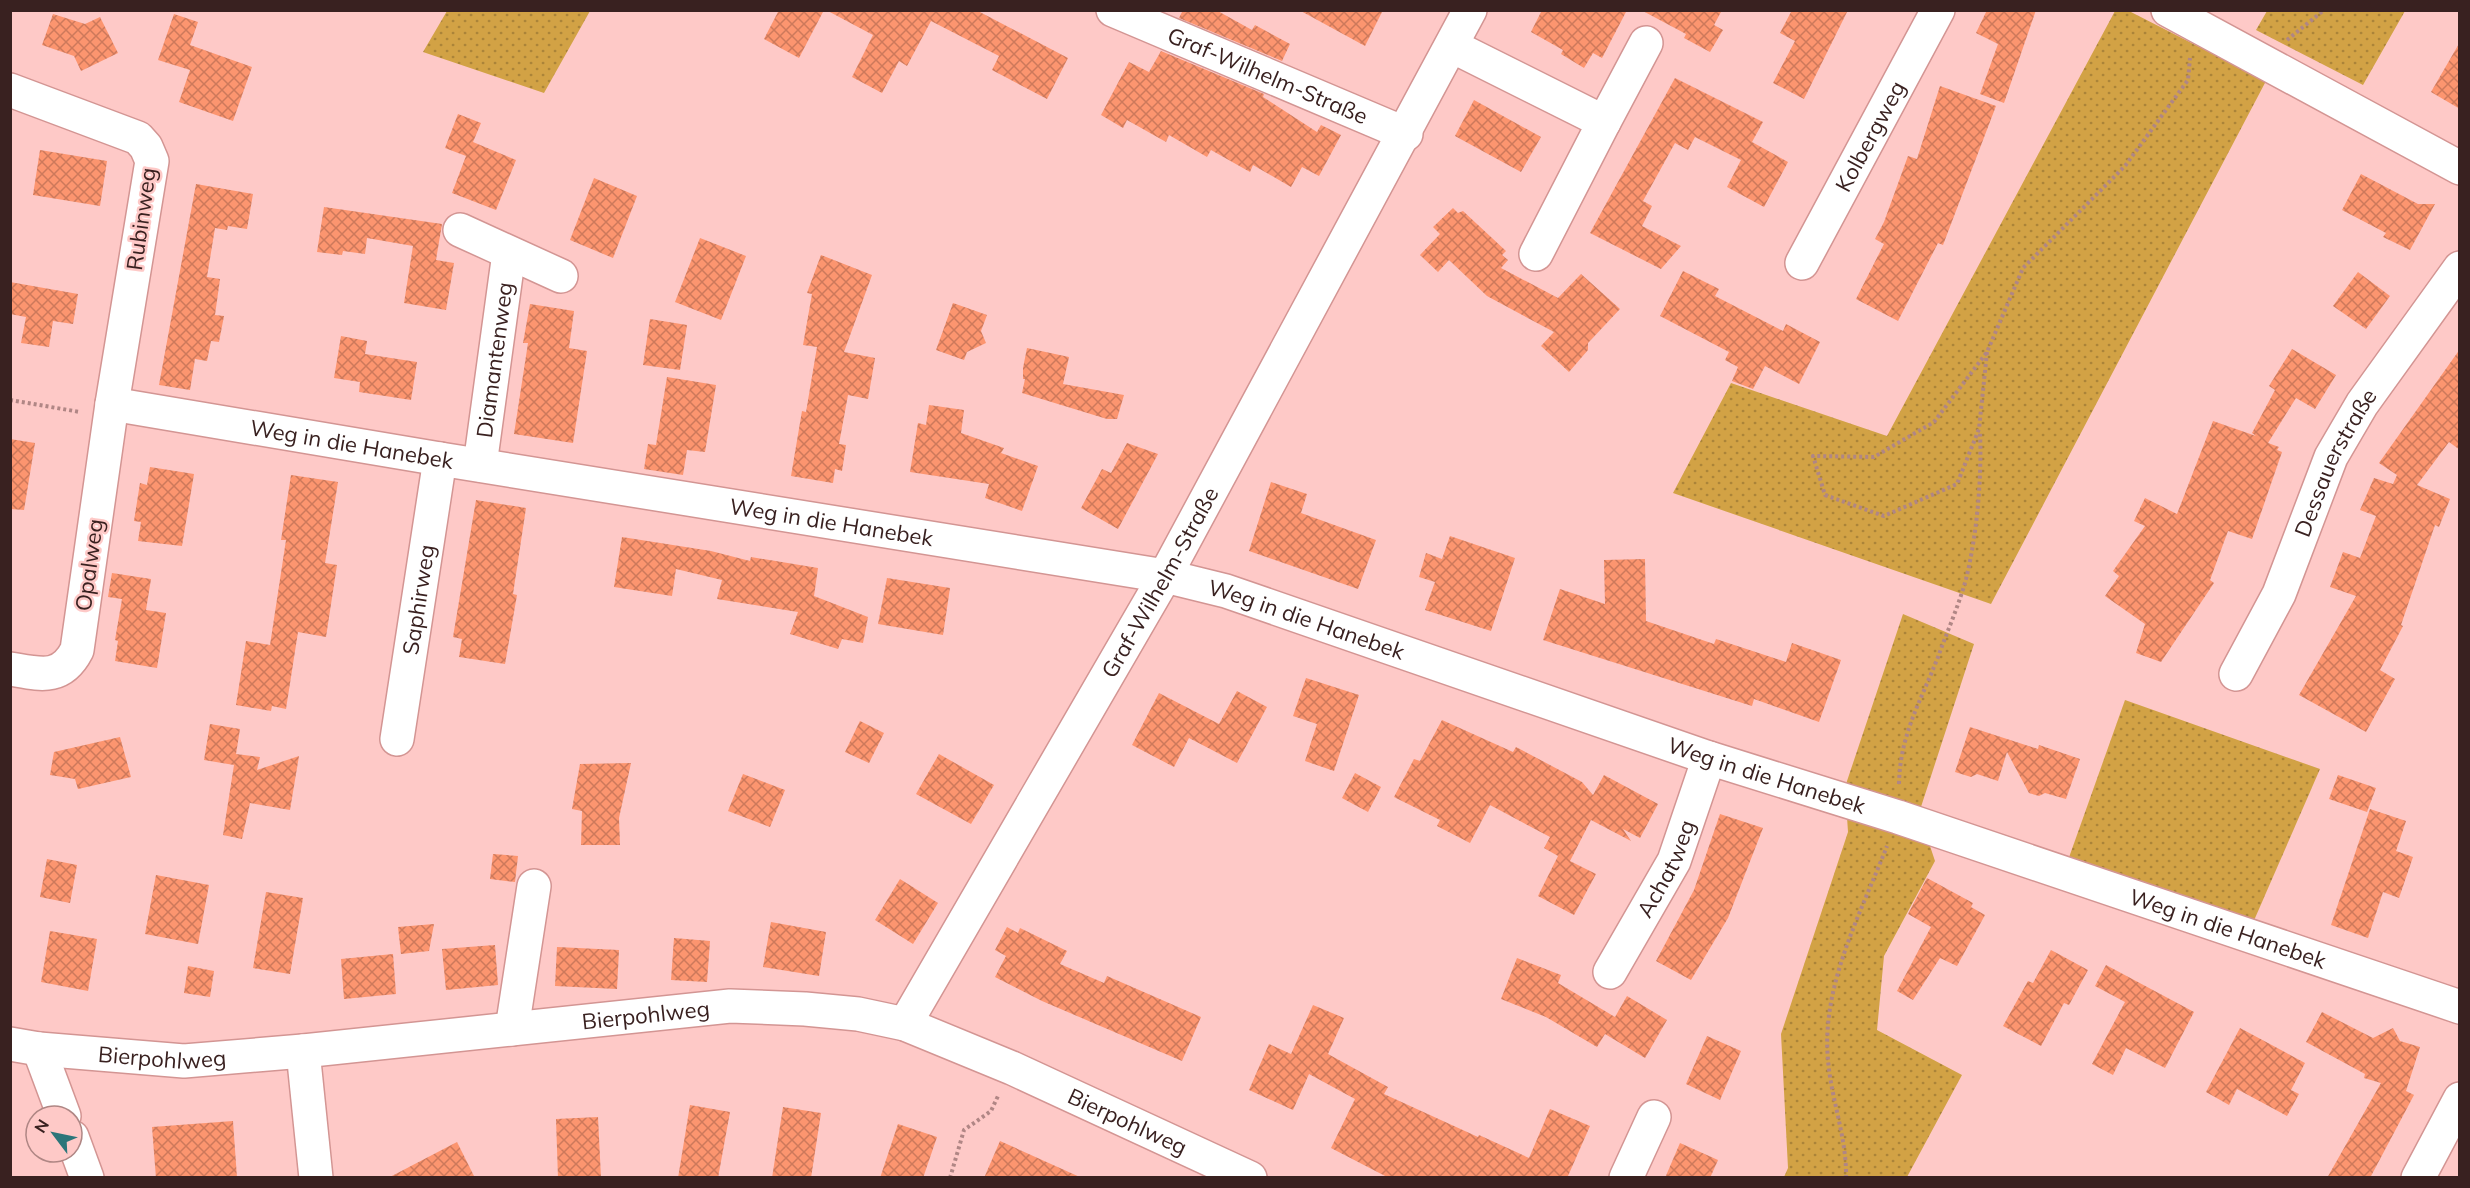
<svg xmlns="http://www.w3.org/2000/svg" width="2470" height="1188" viewBox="0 0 2470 1188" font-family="Mulish,sans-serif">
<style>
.green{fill:url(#green-dots)}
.building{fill:url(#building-cross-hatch)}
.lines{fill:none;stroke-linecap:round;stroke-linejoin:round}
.minor-casing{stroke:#d39593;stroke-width:36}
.path{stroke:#b08685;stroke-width:4;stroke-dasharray:3 3;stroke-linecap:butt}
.minor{stroke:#fff;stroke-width:33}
.labels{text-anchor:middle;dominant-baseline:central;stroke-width:5;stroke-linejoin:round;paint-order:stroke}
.street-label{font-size:22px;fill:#392120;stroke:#fec9c7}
</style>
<defs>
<pattern id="green-dots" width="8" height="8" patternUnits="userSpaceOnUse" patternTransform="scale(1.5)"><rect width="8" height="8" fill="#d2a245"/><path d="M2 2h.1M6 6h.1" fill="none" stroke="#ab8439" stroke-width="1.8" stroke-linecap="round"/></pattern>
<pattern id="building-cross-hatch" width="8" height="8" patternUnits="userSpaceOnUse" patternTransform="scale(1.5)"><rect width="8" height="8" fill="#fc956f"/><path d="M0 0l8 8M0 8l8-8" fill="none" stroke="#cd795b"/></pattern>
</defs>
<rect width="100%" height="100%" fill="#fec9c7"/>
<g class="green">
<polygon points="447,11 447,10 590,11 544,93 423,52"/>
<polygon points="2115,11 2129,11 2266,81 1991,604 1673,493 1731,383 1887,436"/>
<polygon points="2267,11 2267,10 2405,11 2363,85 2256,30"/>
<polygon points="1903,614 1974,644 1919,813 1935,861 1884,956 1877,1030 1962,1075 1907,1177 1784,1177 1788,1168 1781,1034 1848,832 1845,787"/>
<polygon points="2125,700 2320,769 2252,925 2067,863"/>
</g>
<g class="building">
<polygon points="779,10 824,10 799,58 764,39"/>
<polygon points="826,10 976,10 1068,58 1047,99 992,70 999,56 931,21 907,66 899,61 882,93 852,77 873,35"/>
<polygon points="1183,10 1216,10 1252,30 1255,25 1290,44 1282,61 1179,18"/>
<polygon points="1299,10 1383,10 1365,46"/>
<polygon points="1542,10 1627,10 1602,58 1593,53 1584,68 1561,54 1563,50 1531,32"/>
<polygon points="1641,10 1722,10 1714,25 1723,30 1710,52 1684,38 1686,34"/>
<polygon points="1792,10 1848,10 1804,99 1773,83 1795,41 1780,33"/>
<polygon points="1987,10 2036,10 2004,103 1980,94 1998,44 1976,33"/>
<polygon points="53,14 85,24 100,17 118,53 81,71 74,56 42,45"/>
<polygon points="174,14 198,22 190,45 252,67 233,121 179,102 190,70 158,60"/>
<polygon points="2460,42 2460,109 2431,92"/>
<polygon points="1161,51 1264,94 1263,97 1317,132 1321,125 1341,135 1319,176 1302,167 1291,187 1253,165 1250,172 1211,150 1207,157 1169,135 1166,142 1127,120 1123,128 1101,115 1129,62 1149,72"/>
<polygon points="1675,78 1763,122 1752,142 1788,162 1764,207 1727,187 1741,160 1695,137 1688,150 1675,143 1643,201 1652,206 1642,226 1681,246 1661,269 1590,233"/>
<polygon points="1940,86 1996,106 1943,245 1938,243 1898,321 1856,299 1884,244 1875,239 1884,222 1908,156 1917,159"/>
<polygon points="1474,100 1541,137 1521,172 1455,136"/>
<polygon points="458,114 481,123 473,142 516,160 496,210 452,193 466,156 445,148"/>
<polygon points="40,150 107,161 100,206 33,195"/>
<polygon points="2361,174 2418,204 2435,204 2410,250 2383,237 2386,233 2342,210"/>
<polygon points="594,178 637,196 613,258 570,240"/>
<polygon points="196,184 253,194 247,229 228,226 227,230 215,228 207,277 220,279 215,315 224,316 219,342 211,341 207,361 195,359 190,390 159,385"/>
<polygon points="324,207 442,224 436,260 454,263 446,310 404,303 413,246 367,238 365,254 343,251 342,255 317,252"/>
<polygon points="1453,208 1458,213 1463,211 1506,251 1502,255 1508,260 1501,268 1558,298 1581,274 1620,309 1588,343 1588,350 1569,372 1541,346 1554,332 1487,296 1449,260 1438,272 1420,255 1440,234 1433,227"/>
<polygon points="700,238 746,256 721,320 675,302"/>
<polygon points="821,255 872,275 844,352 875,358 868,399 848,395 839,444 846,445 842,471 835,469 833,483 791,476 802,411 806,412 817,347 803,345 812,294 807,293"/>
<polygon points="1683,271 1719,289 1715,296 1783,331 1786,324 1820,342 1799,384 1765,366 1753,389 1732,381 1738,367 1725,360 1729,352 1660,316"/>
<polygon points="2358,272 2390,296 2366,329 2333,306"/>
<polygon points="10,282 78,294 73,324 53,321 49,347 21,343 26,317 10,314"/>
<polygon points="953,303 987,315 981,331 986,343 967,352 964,360 936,350"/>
<polygon points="530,304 574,311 569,348 587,351 573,443 514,434 528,343 523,343"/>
<polygon points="650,319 687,325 680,370 643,365"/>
<polygon points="341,336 367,341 365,354 417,362 411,400 359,392 360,382 334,378"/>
<polygon points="1027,348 1069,357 1063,384 1124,395 1117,419 1107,419 1022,393 1025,379 1023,379 1023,368"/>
<polygon points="2292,349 2336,375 2315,409 2296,398 2268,443 2279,447 2277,450 2282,452 2252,539 2228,531 2210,580 2214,583 2161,662 2136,653 2145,624 2105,596 2119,576 2113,571 2145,526 2134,521 2145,498 2177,514 2213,421 2256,436 2252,433 2275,390 2269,386"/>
<polygon points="2460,349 2460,450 2449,442 2417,485 2450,499 2439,527 2435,525 2401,625 2403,626 2380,670 2395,679 2366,732 2299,695 2356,596 2330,587 2343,552 2360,558 2376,516 2360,510 2374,478 2393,484 2397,475 2379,463"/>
<polygon points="667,377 716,385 705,452 687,450 683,475 644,469 648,444 656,445"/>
<polygon points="929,405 964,410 961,433 1004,448 1001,453 1038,466 1022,511 985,498 989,484 910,472 918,423 926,425"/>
<polygon points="10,439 35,443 24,510 10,509"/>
<polygon points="1127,443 1158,454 1118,529 1081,508 1102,469 1111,473"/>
<polygon points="150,467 194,474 182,546 138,541 141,522 134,521 140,483 147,485"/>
<polygon points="291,475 338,482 325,563 337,565 326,637 298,632 286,709 272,706 271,711 236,705 246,641 270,645 286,540 281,540"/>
<polygon points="1271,482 1307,494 1301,513 1376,540 1358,589 1249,551"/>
<polygon points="476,500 526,508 513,594 517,595 505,664 459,657 462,639 453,637"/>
<polygon points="1450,536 1515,558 1491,631 1425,610 1435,582 1419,577 1426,553 1442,559"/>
<polygon points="622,537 711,551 750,561 751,557 818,568 814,596 868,617 863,643 842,639 838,649 790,634 798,612 717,599 722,580 676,569 672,596 614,587"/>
<polygon points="1645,559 1646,621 1714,644 1716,639 1786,662 1792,643 1841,660 1819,722 1754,699 1752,706 1543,640 1560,589 1605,604 1604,560"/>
<polygon points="112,573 151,579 146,610 166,613 157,668 115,661 118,641 115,640 122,599 108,597"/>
<polygon points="887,578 950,588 943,635 878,624"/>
<polygon points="1306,678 1359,695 1334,771 1305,761 1317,724 1293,716"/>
<polygon points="1237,691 1267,707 1237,763 1189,738 1174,767 1132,745 1159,693 1219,724"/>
<polygon points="1442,720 1513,752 1516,747 1582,782 1593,795 1604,775 1658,804 1640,838 1623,829 1631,841 1591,820 1570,861 1596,874 1574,915 1538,896 1558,856 1544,848 1550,837 1490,805 1470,843 1437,826 1440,820 1394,797 1414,759 1420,761"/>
<polygon points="860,721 884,733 869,763 845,752"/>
<polygon points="210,724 240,729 236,754 260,757 257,770 299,756 290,810 250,803 242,839 223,835 234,765 204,760"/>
<polygon points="1970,727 2038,749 2039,745 2080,759 2066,799 2045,793 2039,796 2029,793 2007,752 1998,781 1977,774 1971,777 1955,772"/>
<polygon points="120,737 131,777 78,789 75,779 50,775 54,752"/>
<polygon points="939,754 994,785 971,824 916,794"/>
<polygon points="631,763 619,818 620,845 581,845 582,811 572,809 580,764"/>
<polygon points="1355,773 1381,787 1368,812 1342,798"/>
<polygon points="743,774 785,790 770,827 728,811"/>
<polygon points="2338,775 2376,788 2367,812 2329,799"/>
<polygon points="2370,809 2406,821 2396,851 2413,857 2399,898 2383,892 2368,938 2331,925"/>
<polygon points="1720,814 1763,828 1728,918 1691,980 1656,961 1694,890"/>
<polygon points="493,854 518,856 515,882 490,879"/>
<polygon points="47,859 77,865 70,903 40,897"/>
<polygon points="156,875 209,885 198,944 145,934"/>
<polygon points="1927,878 1973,903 1971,907 1985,915 1957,966 1940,958 1913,1000 1897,991 1931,927 1908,914"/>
<polygon points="900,879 938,903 913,944 875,920"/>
<polygon points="266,892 303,898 290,974 253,968"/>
<polygon points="771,922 826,932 819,976 763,967"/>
<polygon points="434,924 429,951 401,954 398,927"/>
<polygon points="1007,927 1018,933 1020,928 1067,951 1060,964 1104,983 1107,976 1201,1017 1182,1061 1042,1001 995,977 1006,956 995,950"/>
<polygon points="50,931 97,939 88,991 41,982"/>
<polygon points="674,938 710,941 707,982 671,980"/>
<polygon points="495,945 498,985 446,990 442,949"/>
<polygon points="557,947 619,950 617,989 555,986"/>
<polygon points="2051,950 2088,970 2069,1005 2064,1003 2041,1046 2003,1026 2028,981 2033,983"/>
<polygon points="393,954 396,994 344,999 341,959"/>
<polygon points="1517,958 1561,975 1558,983 1615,1017 1627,996 1667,1020 1645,1058 1605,1034 1597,1047 1546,1017 1501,999"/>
<polygon points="2106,965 2194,1012 2165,1068 2126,1048 2113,1075 2092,1064 2125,1002 2095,986"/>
<polygon points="188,966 214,971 210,997 184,993"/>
<polygon points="1313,1005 1344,1018 1328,1054 1388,1087 1384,1094 1478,1137 1479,1135 1529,1158 1550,1109 1590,1126 1568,1176 1571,1178 1389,1178 1331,1148 1355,1099 1309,1074 1293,1110 1249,1090 1269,1044 1291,1054"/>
<polygon points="2322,1012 2373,1038 2393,1028 2400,1041 2420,1047 2406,1091 2414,1095 2370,1178 2327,1178 2381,1083 2364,1078 2365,1074 2306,1042"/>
<polygon points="2240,1028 2305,1063 2291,1090 2299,1094 2287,1116 2237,1089 2229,1105 2206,1092"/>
<polygon points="1707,1036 1741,1051 1720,1100 1686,1084"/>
<polygon points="690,1105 730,1112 718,1178 678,1178"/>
<polygon points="783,1107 821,1113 811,1178 772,1178"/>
<polygon points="598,1117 601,1178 558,1178 556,1119"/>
<polygon points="233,1121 237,1178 156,1178 152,1127"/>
<polygon points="898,1124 937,1137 923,1178 880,1178"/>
<polygon points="1000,1141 1082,1178 984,1178"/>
<polygon points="457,1142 475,1178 388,1178"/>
<polygon points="1680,1143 1718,1160 1710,1178 1665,1178"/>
</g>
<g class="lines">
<g class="minor-casing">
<g id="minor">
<path id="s1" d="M1113,10L1406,134"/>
<polyline points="2168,10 2460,168"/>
<polyline points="1452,46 1604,122 1536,254"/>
<path d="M10,90L138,138L146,147L152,161L112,404L77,650C61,681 40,674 10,669"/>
<polyline points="1604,122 1646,43"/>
<polyline points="460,230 561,276"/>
<path id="s2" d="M1802,263L1938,10"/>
<path id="s3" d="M112,404L440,459L1165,576L1226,591L1709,758L1898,817L2460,1007"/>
<path id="s4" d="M480,465L509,253"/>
<path id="s5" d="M2236,674L2279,594L2331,457L2362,404L2460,268"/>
<path id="s6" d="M397,739L440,459"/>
<path id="s7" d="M1610,972L1674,861L1709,758"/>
<path id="s8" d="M905,1024L1165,576L1470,10"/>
<polyline points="512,1029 534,886"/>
<path id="s9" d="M10,1044L39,1049L184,1061L303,1051L730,1006L805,1009L858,1014L905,1024L1012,1068L1250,1178"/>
<polyline points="39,1049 64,1116"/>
<polyline points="303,1051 316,1178"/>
<polyline points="72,1137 87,1178"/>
<polyline points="1626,1178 1654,1117"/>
<polyline points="2418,1178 2460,1099"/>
</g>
</g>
<g class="path">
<polyline points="2287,40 2324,10"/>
<polyline points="1987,352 1979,429 1957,484 1884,516 1825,495 1813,456 1874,457 1934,422 1987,352 2023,268 2125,166 2188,80 2190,58"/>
<polyline points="10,400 80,412"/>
<path d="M1899,784C1900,734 1921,701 1938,657C1947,632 1959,605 1966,579C1977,535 1982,477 1980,432"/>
<polyline points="950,1178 964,1130 991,1111 998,1096"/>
<path d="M1846,1178C1847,1138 1831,1099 1828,1060C1821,986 1861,913 1887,846"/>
</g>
<use href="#minor" class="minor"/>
</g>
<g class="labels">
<g class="street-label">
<text stroke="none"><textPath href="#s1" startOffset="168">Graf-Wilhelm-Straße</textPath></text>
<text stroke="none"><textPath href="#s2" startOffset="144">Kolbergweg</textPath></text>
<text transform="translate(141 219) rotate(-82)">Rubinweg</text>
<text stroke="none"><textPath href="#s4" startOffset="106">Diamantenweg</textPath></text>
<text stroke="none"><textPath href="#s3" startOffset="243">Weg in die Hanebek</textPath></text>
<text stroke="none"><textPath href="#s5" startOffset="234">Dessauerstraße</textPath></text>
<text stroke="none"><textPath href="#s3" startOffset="729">Weg in die Hanebek</textPath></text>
<text transform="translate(89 565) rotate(-82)">Opalweg</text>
<text stroke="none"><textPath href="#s8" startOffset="510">Graf-Wilhelm-Straße</textPath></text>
<text stroke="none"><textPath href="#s6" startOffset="141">Saphirweg</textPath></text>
<text stroke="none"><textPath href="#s3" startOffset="1215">Weg in die Hanebek</textPath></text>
<text stroke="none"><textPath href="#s3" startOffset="1701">Weg in die Hanebek</textPath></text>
<text stroke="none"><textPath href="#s7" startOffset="118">Achatweg</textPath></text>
<text stroke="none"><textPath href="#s3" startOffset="2187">Weg in die Hanebek</textPath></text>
<text stroke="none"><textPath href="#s9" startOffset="639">Bierpohlweg</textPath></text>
<text stroke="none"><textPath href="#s9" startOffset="153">Bierpohlweg</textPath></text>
<text stroke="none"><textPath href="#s9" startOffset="1143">Bierpohlweg</textPath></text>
</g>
</g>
<rect width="2470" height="1188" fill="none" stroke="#392120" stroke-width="24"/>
<g transform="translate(54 1134) rotate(302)"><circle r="28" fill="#fec9c7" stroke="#af8684" stroke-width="1.5"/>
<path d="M0-4.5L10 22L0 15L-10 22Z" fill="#2c767a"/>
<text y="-9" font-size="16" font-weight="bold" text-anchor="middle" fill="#392120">N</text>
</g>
</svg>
